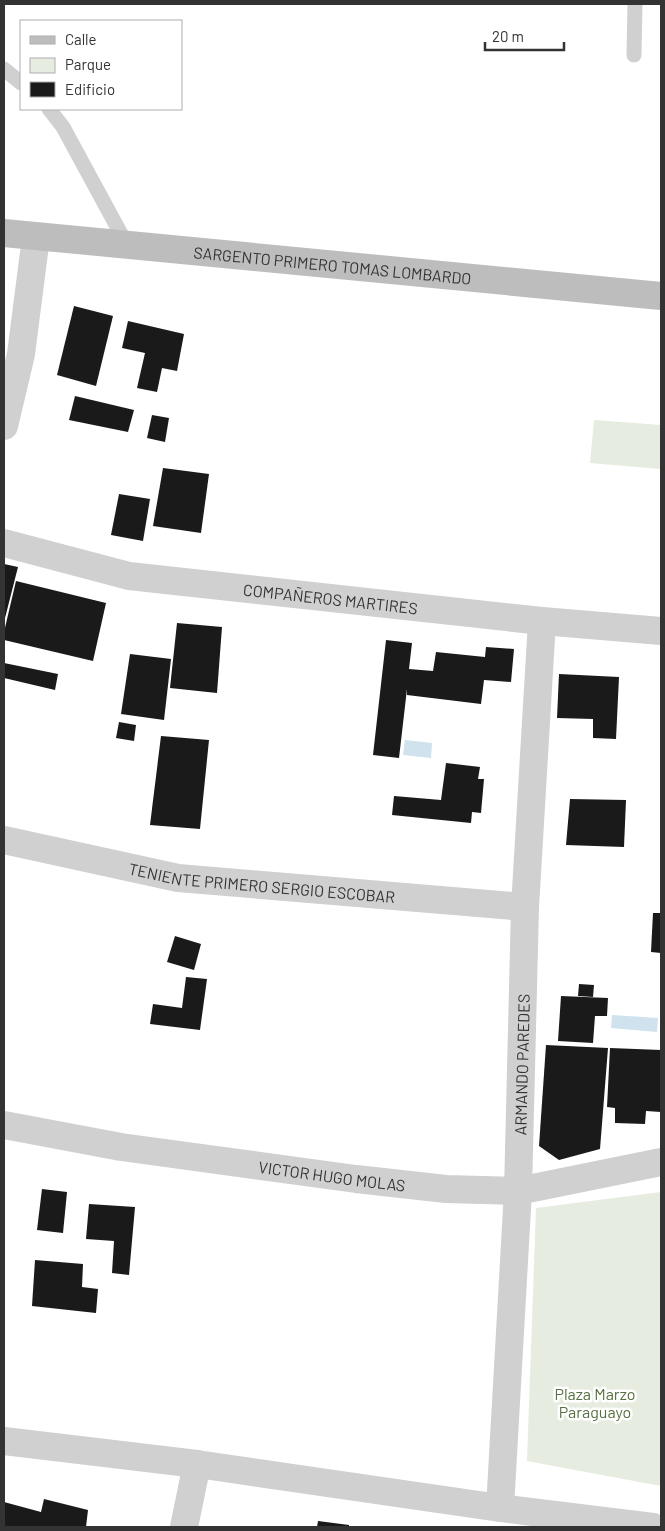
<svg xmlns="http://www.w3.org/2000/svg" width="665" height="1531" viewBox="0 0 665 1531" font-family="Barlow,sans-serif">
<style>
.green{fill:#e6ecdf}
.water{fill:#cfe2ee}
.building{fill:#1a1a1a}
.lines{fill:none;stroke-linecap:round;stroke-linejoin:round}
.lane{stroke:#d0d0d0;stroke-width:15}
.street{stroke:#d0d0d0;stroke-width:28}
.secondary{stroke:#bdbdbd;stroke-width:28}
.labels{text-anchor:middle;dominant-baseline:central;stroke-width:5;stroke-linejoin:round;paint-order:stroke}
.street-label{font-size:16px;fill:#333;stroke:#fff}
.park-label{font-size:16px;fill:#56703f;stroke:#fff}
</style>
<rect width="100%" height="100%" fill="#fff"/>
<g class="green">
<polygon points="594,420 661,425 661,469 590,463"/>
<polygon points="661,1192 661,1486 527,1461 536,1208"/>
</g>
<g class="water">
<polygon points="405,740 432,743 431,758 403,755"/>
<polygon points="612,1015 658,1018 657,1032 611,1028"/>
</g>
<g class="building">
<polygon points="74,306 113,316 96,386 57,375"/>
<polygon points="128,321 184,334 177,371 162,368 157,392 137,388 145,353 122,348"/>
<polygon points="75,396 134,410 128,432 69,420"/>
<polygon points="152,415 169,418 165,442 147,438"/>
<polygon points="163,468 209,474 201,533 153,526"/>
<polygon points="119,494 150,499 143,541 111,535"/>
<polygon points="4,564 18,567 4,622"/>
<polygon points="16,581 106,603 93,661 4,640 4,632"/>
<polygon points="177,623 222,627 217,693 170,688"/>
<polygon points="386,640 412,643 409,669 433,671 436,652 485,657 486,647 514,649 511,682 484,680 481,704 407,695 407,689 399,758 373,755"/>
<polygon points="130,654 171,659 164,720 121,714"/>
<polygon points="4,663 58,674 55,690 4,678"/>
<polygon points="559,674 619,677 616,739 593,738 593,719 557,718"/>
<polygon points="119,722 136,725 134,741 116,738"/>
<polygon points="161,736 209,740 200,829 150,825"/>
<polygon points="446,763 480,767 478,779 484,779 481,813 472,812 471,823 392,815 394,796 441,800"/>
<polygon points="570,799 626,800 624,847 566,845"/>
<polygon points="653,913 661,913 661,953 651,952"/>
<polygon points="175,936 201,944 194,970 167,962"/>
<polygon points="186,977 207,979 200,1030 150,1024 153,1004 182,1008"/>
<polygon points="579,984 594,985 593,997 578,996"/>
<polygon points="561,996 608,998 607,1016 595,1016 593,1043 558,1041"/>
<polygon points="546,1045 608,1048 600,1149 559,1160 539,1146"/>
<polygon points="610,1048 661,1050 661,1112 646,1111 645,1124 615,1123 615,1108 607,1107"/>
<polygon points="42,1189 67,1192 63,1233 37,1230"/>
<polygon points="89,1204 135,1207 129,1275 112,1273 114,1241 86,1239"/>
<polygon points="35,1260 83,1264 82,1287 98,1289 96,1313 32,1306"/>
<polygon points="44,1499 88,1510 86,1527 4,1527 4,1502 41,1512"/>
<polygon points="318,1521 349,1525 349,1527 317,1527"/>
</g>
<g class="lines">
<g class="lane">
<polyline points="634,55 635,4"/>
<polyline points="4,69 21,83"/>
<polyline points="49,109 63,127 127,245"/>
</g>
<g class="street">
<polyline points="4,426 21,354 36,237"/>
<path id="s1" d="M4,543L129,576L542,621L661,631"/>
<path id="s2" d="M4,840L178,878L525,907"/>
<path id="s3" d="M4,1125L121,1147L356,1179L446,1189L518,1191L661,1162"/>
<polyline points="4,1441 197,1464 500,1508 653,1527"/>
<path id="s4" d="M500,1508L518,1191L525,907L542,621"/>
<polyline points="184,1527 197,1464"/>
</g>
<path class="secondary" id="s5" d="M4,233L661,296"/>
</g>
<g class="labels">
<g class="street-label">
<text stroke="none"><textPath href="#s5" startOffset="330">SARGENTO PRIMERO TOMAS LOMBARDO</textPath></text>
<text stroke="none"><textPath href="#s1" startOffset="332">COMPAÑEROS MARTIRES</textPath></text>
<text stroke="none"><textPath href="#s2" startOffset="262">TENIENTE PRIMERO SERGIO ESCOBAR</textPath></text>
<text stroke="none"><textPath href="#s4" startOffset="444">ARMANDO PAREDES</textPath></text>
<text stroke="none"><textPath href="#s3" startOffset="332">VICTOR HUGO MOLAS</textPath></text>
</g>
<g class="park-label">
<text x="595" y="1393">Plaza Marzo<tspan x="595" dy="18">Paraguayo</tspan></text>
</g>
</g>
<rect width="665" height="1531" fill="none" stroke="#333333" stroke-width="10"/>
<rect x="20" y="20" width="162" height="90" fill="#ffffff" stroke="#adadad"/>
<rect x="30" y="36" width="25" height="8" fill="#bdbdbd" stroke="#adadad"/>
<text x="65" y="45" font-size="15" fill="#333333">Calle</text>
<rect x="30" y="58" width="25" height="15" fill="#e6ecdf" stroke="#adadad"/>
<text x="65" y="70" font-size="15" fill="#333333">Parque</text>
<rect x="30" y="82" width="25" height="15" fill="#1a1a1a" stroke="#adadad"/>
<text x="65" y="95" font-size="15" fill="#333333">Edificio</text>
<path d="M485 42v8h79v-8" fill="none" stroke="#333333" stroke-width="2.5"/>
<text x="492" y="42" font-size="15" fill="#333333" stroke="#ffffff" stroke-width="4" paint-order="stroke">20 m</text>
</svg>
